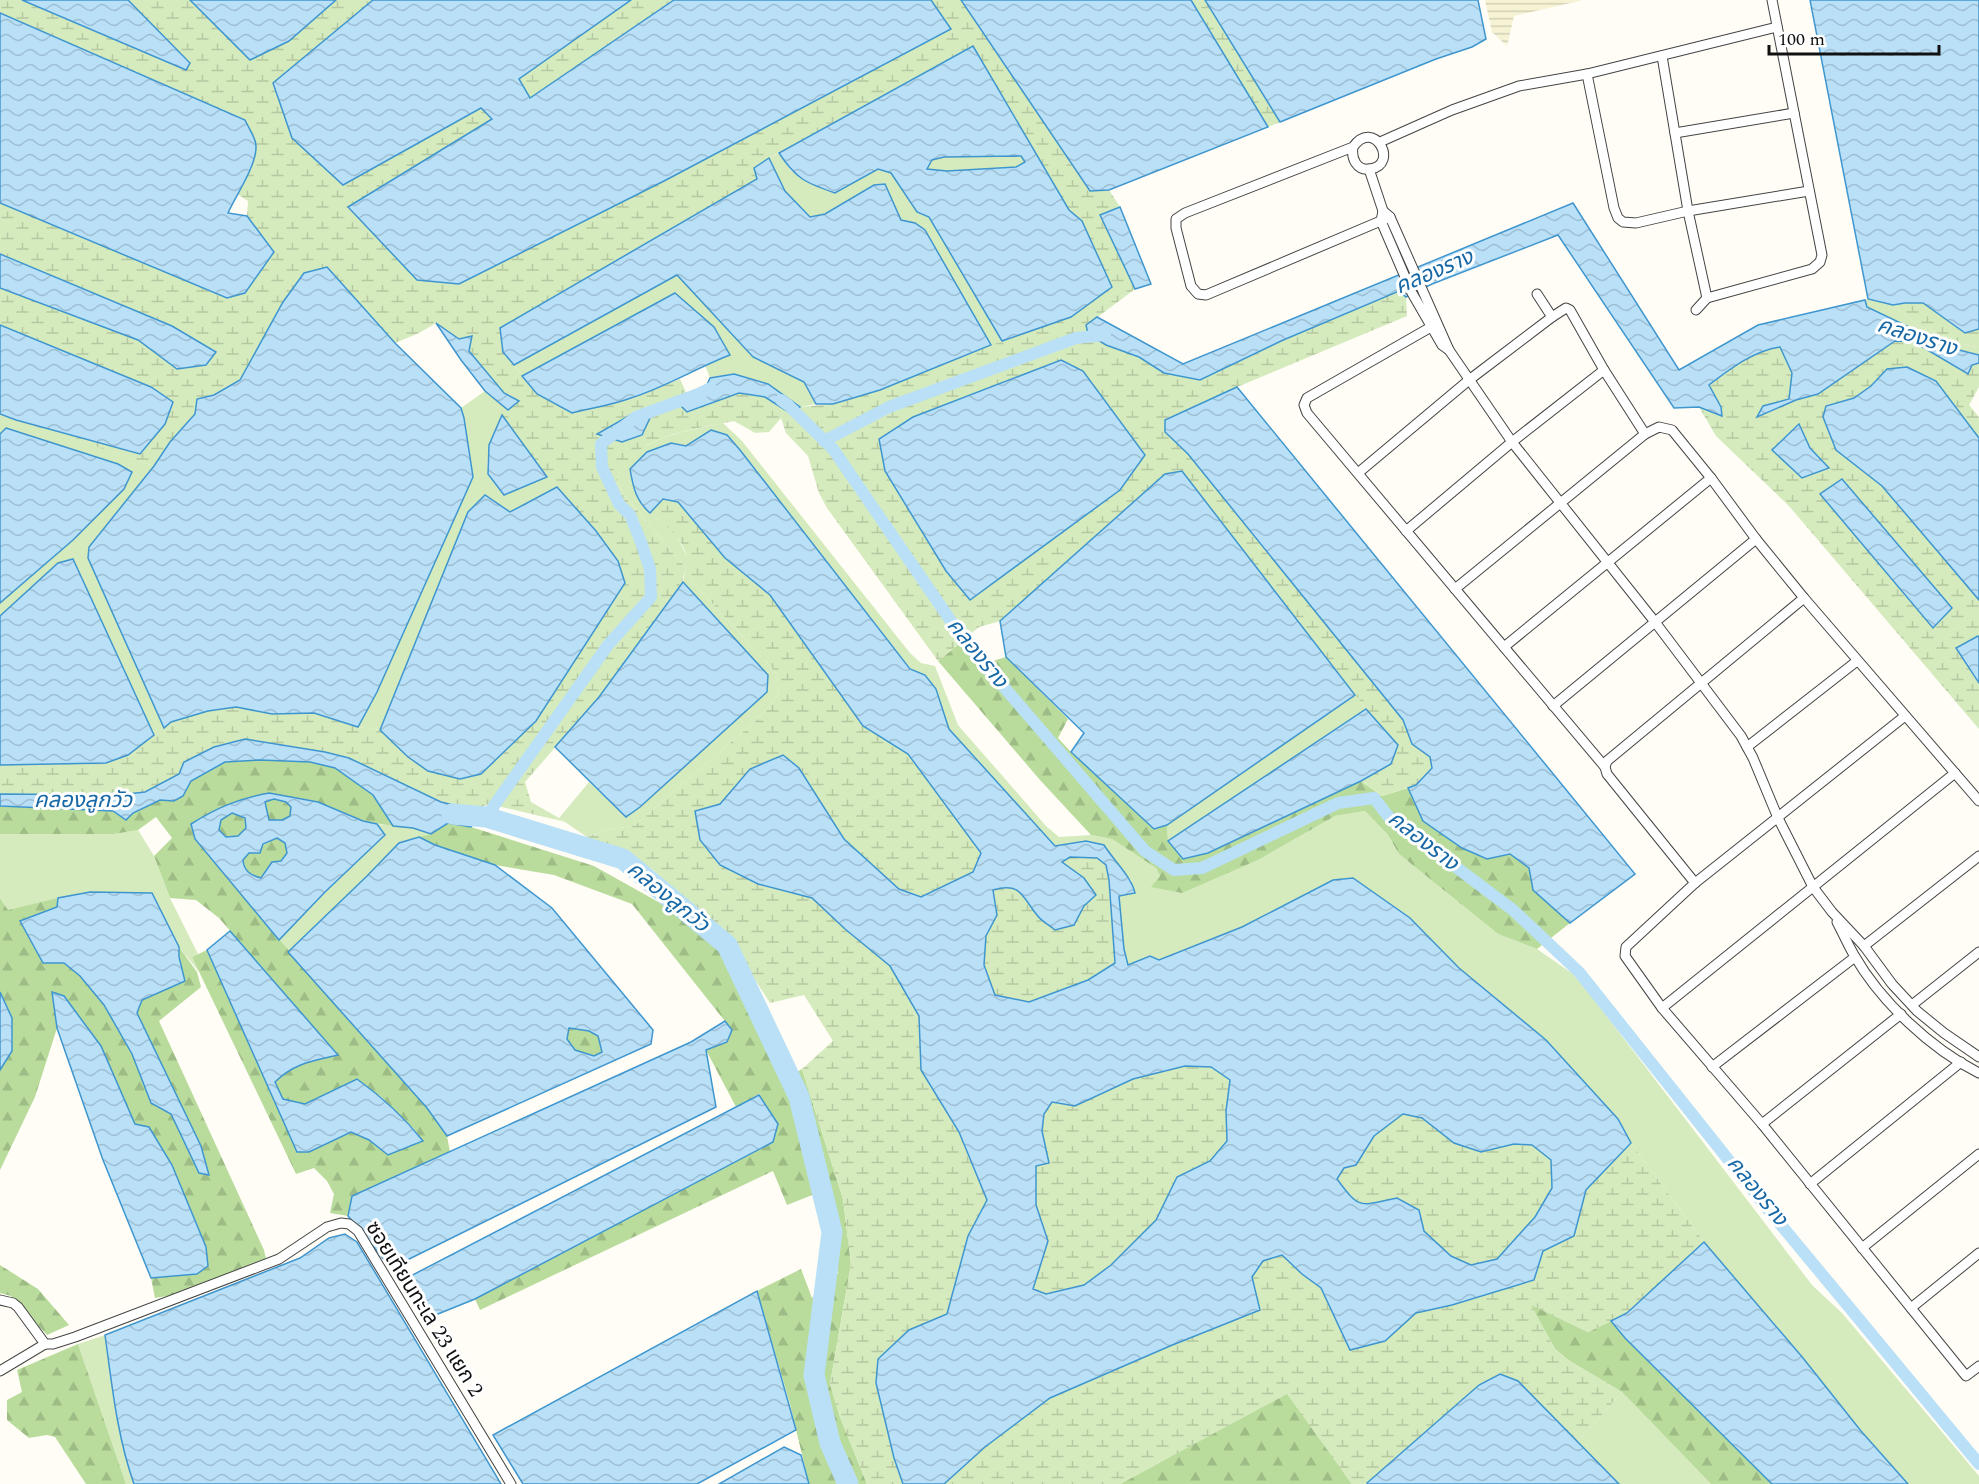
<svg xmlns="http://www.w3.org/2000/svg" width="1979" height="1484" viewBox="0 0 1979 1484" font-family="Spectral,'Noto Sans Thai',serif">
<style>
.farmland{fill:url(#farmland-rules)}
.green{fill:#d5ebbd}
.forest{fill:url(#forest-firs)}
.wetland{fill:url(#wetland-marsh);fill-rule:evenodd}
.water{fill:url(#water-waves);stroke:#3f96cf;stroke-width:1.5;fill-rule:evenodd}
.lines{fill:none;stroke-linecap:round;stroke-linejoin:round}
.canal{stroke:#b9e0f7;stroke-width:12}
.river{stroke:#b9e0f7;stroke-width:21}
.street-casing{stroke:#444;stroke-width:11}
.street{stroke:#fff;stroke-width:9}
.labels{text-anchor:middle;dominant-baseline:central;stroke-width:6;stroke-linejoin:round;paint-order:stroke}
.street-label{font-size:21px;fill:#111;stroke:#fff}
.water-label{font-size:22px;font-style:italic;fill:#1768a6;stroke:#fff}
</style>
<defs>
<pattern id="farmland-rules" width="6" height="5" patternUnits="userSpaceOnUse" patternTransform="scale(1.5)"><rect width="6" height="5" fill="#f6f3d4"/><path d="M0 2.5h6" fill="none" stroke="#d2cfb5"/></pattern>
<pattern id="forest-firs" width="22" height="20" patternUnits="userSpaceOnUse" patternTransform="scale(1.5)"><rect width="22" height="20" fill="#b9dc9c"/><path d="M5 1l3.5 6h-7zM16 11l3.5 6h-7z" fill="#9ebc85"/></pattern>
<pattern id="wetland-marsh" width="20" height="14" patternUnits="userSpaceOnUse" patternTransform="scale(1.5)"><rect width="20" height="14" fill="#d5ebbd"/><path d="M1 5h8M5 5V1M11 12h8M15 12V8" fill="none" stroke="#b6c8a1"/></pattern>
<pattern id="water-waves" width="16" height="10" patternUnits="userSpaceOnUse" patternTransform="scale(1.5)"><rect width="16" height="10" fill="#b9e0f7"/><path d="M0 5q4-4 8 0t8 0" fill="none" stroke="#9ebfd3"/></pattern>
</defs>
<rect width="100%" height="100%" fill="#fffdf5"/>
<polygon class="farmland" points="1485,0 1583,0 1514,16 1507,46 1492,32"/>
<g class="green">
<polygon points="779,153 791,171 835,193 878,169 891,173 917,212 929,217 1002,341 991,345 925,230 915,223 901,220 885,184 874,185 825,214 810,217 785,191 769,158"/>
<polygon points="1021,156 1025,162 1016,167 947,171 927,169 932,160 944,157"/>
<polygon points="677,275 753,357 804,382 816,404 800,407 768,384 734,374 710,378 705,365 730,355 675,293 522,376 514,365"/>
<polygon points="1868,299 1893,305 1917,325 1970,346 1979,347 1979,355 1955,349 1867,307 1865,300"/>
<path d="M485,391L508,410C496,421 483,460 489,475C492,482 499,489 503,495L547,477L557,487L509,512H468L380,730L358,727L377,692L473,477L464,418L461,408Z"/>
<polygon points="0,414 154,466 89,547 88,558 164,728 154,735 73,559 58,563 0,616 0,603 73,540 118,464 6,428 0,434"/>
<path d="M723,423L742,441L910,653L921,663L935,666L958,725L1046,826L1059,837L1091,835L1112,839L1156,868L1160,876L1152,887L1260,859L1335,816L1365,811L1388,835L1399,854L1498,934L1537,949L1576,976L1812,1285L1842,1313L1979,1476V1484H1908L1861,1431L1803,1358L1704,1242L1631,1143L1618,1119L1546,1040L1459,968L1410,918L1353,878L1333,880L1242,927L1159,960L1150,956L1128,965L1124,949L1119,896L1132,881L1116,864L1103,845L1086,841L1055,846L949,729L936,689L925,675L911,669L868,615L711,430L686,446L671,443L641,505L675,533L690,562V579L777,674L779,694L758,719L634,826L610,829L587,837L559,818L589,782L626,817L768,675L683,582L686,568L624,495L617,482C619,476 620,469 624,464C648,435 689,431 723,423Z"/>
<polygon points="1355,695 1366,709 1168,841 1167,825"/>
<polygon points="377,824 413,828 431,834 399,843 367,876 288,952 279,940 325,892 384,836"/>
<polygon points="138,830 154,856 170,898 198,954 192,957 200,973 179,947 152,893 90,892 8,910 0,898 0,834 114,834"/>
<path d="M105,1335C112,1385 117,1436 134,1484H126L78,1344Z"/>
<polygon points="1622,1392 1711,1484 1619,1484 1577,1443"/>
</g>
<g class="forest">
<polygon points="970,635 989,662 1006,657 1068,719 1058,738 1071,752 1154,829 1167,825 1168,841 1208,853 1361,781 1382,796 1408,788 1423,821 1462,848 1487,859 1510,853 1529,868 1533,890 1570,923 1537,949 1498,934 1399,854 1388,835 1365,811 1335,816 1260,859 1182,893 1151,887 1160,876 1156,868 1112,839 1091,835 1040,780 938,661"/>
<path d="M260,760L310,762L335,768L373,795L393,826L363,821L318,802L269,793L191,824L262,920L427,1108L447,1136L450,1152L352,1196L348,1216L330,1213L334,1194L327,1181L314,1168L296,1174L192,957L207,950L233,1007L309,1152L351,1132L369,1140L388,1155L423,1141L413,1128L379,1095L305,1104L283,1100L275,1082C297,1060 311,1064 337,1054L219,918L196,900L170,898L154,856L172,838L156,817L138,830L114,834H0V806L113,811L126,820L133,813L160,800L174,801L183,796L191,781L225,762Z"/>
<polygon points="274,799 286,802 291,807 290,816 282,820 269,820 265,801"/>
<polygon points="232,813 245,818 246,828 238,836 226,837 219,830 221,820"/>
<polygon points="448,823 471,827 594,866 678,913 723,953 783,1080 802,1069 843,1199 851,1264 830,1384 840,1417 867,1484 809,1484 790,1404 757,1291 801,1269 812,1298 838,1273 830,1188 787,1205 773,1171 480,1310 475,1299 773,1142 777,1124 759,1095 761,1093 736,1107 706,1050 727,1042 732,1030 632,904 554,875 495,865 435,845 419,837 431,834"/>
<path d="M277,838L285,843L288,853L281,861L272,862L261,878C250,875 245,871 243,860L249,853Z"/>
<polygon points="0,898 8,910 58,898 57,907 20,922 80,976 104,1005 132,1054 151,1102 171,1114 208,1175 201,1146 137,1013 142,1000 185,981 179,957 179,947 197,972 201,987 159,1021 264,1250 266,1259 173,1295 155,1298 151,1278 197,1274 101,1046 52,992 57,1028 35,1097 0,1170 0,1070 12,1051 12,1018 0,992"/>
<polygon points="569,1028 589,1031 599,1037 602,1052 594,1056 575,1050 567,1039"/>
<polygon points="0,1265 38,1289 69,1325 47,1335 11,1296 0,1293"/>
<polygon points="1530,1304 1588,1332 1611,1321 1625,1338 1772,1484 1711,1484 1622,1392 1568,1360 1555,1349"/>
<polygon points="78,1344 126,1484 86,1484 55,1437 47,1435 29,1438 7,1420 7,1400 22,1392 17,1370"/>
<polygon points="1287,1393 1352,1484 1120,1484"/>
</g>
<g class="wetland">
<path d="M0,0H22L185,70L189,63L128,0H190L250,60L289,41L336,0H373L273,83L343,185L481,108L493,119L348,207L459,284L666,180L950,29L931,0H961L1090,191L1109,190L1120,207L1100,215L1135,289L1087,325L1106,345L1139,357L1165,373L1200,380L1281,341L1399,291L1406,297L1407,316L1237,387L1165,420V431L1188,454L1403,720L1412,744L1430,757L1432,767L1416,785L1382,796L1360,780L1398,745L1366,709L1182,471L1165,474L1000,621L979,627L938,661L827,508L819,493L808,456L786,433L781,418L769,432L755,433L734,421C697,429 648,433 624,465C620,469 619,477 617,482L624,495L686,568L682,582L599,697L525,782L531,802L566,822L489,804L473,810L441,802L349,758L325,752L245,739L145,792L118,795L0,794V765L106,763L128,755L171,722L208,711L236,707L272,714L314,713L358,727L380,730L408,757L599,621L624,583L596,531L547,477L502,415L518,402L504,393L459,339L436,323L419,333L395,343L327,267L304,273L283,302L240,380L214,395L197,399L195,414L170,442L154,466L16,420L140,454L173,402L151,387L0,325V288L138,340L177,369L206,365L215,352L172,326L0,254V203L227,298L274,252L247,216L248,201L237,194L252,168L245,120L0,13ZM973,46L1069,210L1082,221L1071,317L991,345L880,390L833,404L800,407L790,413L765,397L739,393L714,401L681,406L686,392L680,379L631,399L572,413L537,394L503,352L757,179L754,168L769,158ZM1061,360L946,571L885,471L879,439L913,417ZM649,418L642,435L622,442L598,434Z"/>
<polygon points="631,0 674,0 530,98 519,79"/>
<polygon points="1191,0 1205,0 1280,122 1268,127"/>
<polygon points="1905,303 1923,303 1965,333 1979,329 1979,347 1970,346 1917,325 1893,305"/>
<path d="M1895,341L1914,342L1967,374L1972,365L1979,363V387L1969,405L1979,417V438L1969,427L1887,369L1871,386L1854,398L1826,406L1836,450L1882,486L1979,600V637L1956,648L1979,683V729L1789,506L1716,436L1699,407L1722,416L1721,407L1709,386C1730,369 1753,351 1780,347L1792,373L1789,399L1763,406L1758,417L1796,400L1818,394ZM1820,494L1952,608L1933,628Z"/>
<path d="M663,499L678,502L725,558L770,595L863,726L908,754L981,853L973,872L921,897L900,889L844,839L799,768L750,769L720,804L758,884L812,898L845,929L890,966L919,1016L921,1070L959,1132L987,1200L968,1236L947,1314L909,1330L878,1359L876,1383L894,1458L903,1484H867L840,1417L830,1384L851,1264L843,1199L802,1069L833,1041L804,995L770,1003L729,939L652,869L587,837L610,829L634,826L758,719L779,694L777,674L690,579C690,546 675,532 650,513Z"/>
<path d="M1070,857L1097,858L1106,865L1109,880L1115,963L1088,980L1029,1002L995,995L984,965L986,936L997,915L993,890C1022,883 1021,897 1037,915C1041,921 1050,925 1056,929L1074,925L1084,906L1096,895L1084,878L1062,862Z"/>
<polygon points="1185,1066 1212,1067 1231,1080 1226,1111 1227,1141 1210,1161 1177,1177 1156,1220 1111,1265 1084,1285 1046,1294 1032,1289 1048,1241 1036,1205 1036,1166 1049,1163 1042,1131 1044,1114 1052,1102 1075,1106 1133,1079"/>
<path d="M1403,1114L1422,1118L1454,1143L1481,1152L1514,1144L1532,1145L1551,1160L1552,1188L1535,1217L1497,1259L1471,1265L1451,1256L1424,1231L1397,1198C1359,1206 1360,1210 1336,1178L1344,1168L1356,1165L1374,1136Z"/>
<polygon points="1631,1143 1704,1242 1627,1314 1588,1332 1531,1305 1555,1349 1568,1360 1622,1392 1577,1443 1518,1381 1500,1374 1479,1385 1366,1484 1352,1484 1287,1394 1120,1484 944,1484 985,1447 1050,1398 1170,1346 1260,1310 1252,1277 1262,1261 1282,1255 1302,1274 1321,1288 1350,1350 1384,1341 1416,1313 1452,1305 1534,1280 1543,1251 1574,1236 1586,1190"/>
</g>
<g class="water">
<polygon points="22,0 128,0 190,63 186,70"/>
<polygon points="190,0 336,0 289,41 250,60"/>
<polygon points="373,0 631,0 519,79 530,98 674,0 931,0 951,29 666,180 459,284 417,280 348,207 492,119 481,108 343,185 292,138 273,83"/>
<polygon points="961,0 1191,0 1268,127 1109,190 1090,191"/>
<polygon points="1205,0 1478,0 1486,39 1472,47 1436,59 1280,122"/>
<polygon points="1810,0 1979,0 1979,329 1965,333 1923,303 1905,303 1893,305 1868,299"/>
<path d="M0,13L245,120C248,127 256,138 256,146C257,165 236,195 228,213L247,216L274,252L245,293L227,298L0,203Z"/>
<path d="M973,46L1069,210L1082,221L1112,287L1071,317L1002,341L929,217L917,212L891,173L878,169L835,193C806,183 796,179 779,153ZM1021,156L1025,162L1016,167L947,171L927,169L932,160L944,157Z"/>
<polygon points="769,158 785,191 810,217 825,214 874,185 885,184 901,220 915,223 925,230 991,345 880,390 833,404 816,404 804,382 753,357 677,275 514,365 503,352 500,328 757,179 754,168"/>
<path d="M1573,203L1679,370L1758,325L1865,300L1867,307L1955,349L1979,355V363L1972,365L1968,374L1914,342L1895,341L1818,394L1796,400L1757,417L1763,406L1789,399L1792,373L1780,347C1753,351 1730,369 1709,385L1721,407L1722,416L1699,407L1674,408L1558,235L1432,284L1406,297L1399,291L1281,341L1200,380L1164,373L1139,357L1106,345L1088,334L1086,325L1097,317L1183,364Z"/>
<polygon points="1120,207 1151,284 1135,289 1100,215"/>
<polygon points="0,254 172,326 216,352 206,365 177,369 138,340 0,288"/>
<polygon points="327,267 395,343 461,408 464,418 473,477 377,692 358,727 314,713 272,714 236,707 208,711 171,722 164,728 88,558 89,547 154,466 170,442 195,414 197,399 214,395 240,380 283,302 304,273"/>
<path d="M675,293L714,327L730,355C696,368 666,387 631,398C612,405 592,408 572,413L537,394L522,376Z"/>
<polygon points="436,323 459,339 472,336 469,351 504,393 519,401 508,410 485,391 461,360"/>
<polygon points="0,325 151,387 173,402 165,424 140,454 16,420 0,414"/>
<polygon points="1061,360 1083,371 1145,455 1120,490 970,600 946,571 885,471 879,439 913,417"/>
<polygon points="1907,367 1936,381 1979,438 1979,600 1882,486 1836,450 1823,417 1826,406 1854,398 1871,386 1887,369"/>
<polygon points="734,374 768,384 800,407 790,413 765,397 739,393 687,412 681,406 705,389 710,378"/>
<polygon points="1237,387 1635,874 1570,923 1533,890 1529,868 1510,854 1487,859 1462,848 1423,821 1408,788 1416,785 1432,768 1430,757 1412,744 1403,720 1188,454 1165,432 1165,420"/>
<polygon points="632,414 650,418 642,435 622,442 597,434"/>
<polygon points="502,415 547,477 504,495 488,474 489,445"/>
<polygon points="1799,424 1810,448 1829,468 1802,478 1772,450"/>
<polygon points="6,428 118,464 132,472 124,489 73,540 0,603 0,434"/>
<path d="M711,430L727,435L740,450L910,669L925,675L936,689L949,729L1055,846L1086,841L1104,845C1114,861 1131,876 1135,893L1119,896L1124,949L1128,965L1150,956L1159,960L1242,927L1333,880L1353,878L1410,918L1459,968L1546,1040L1618,1119L1631,1143L1586,1190L1574,1236L1543,1251L1534,1280L1452,1305L1416,1313L1385,1341L1350,1350L1321,1288L1302,1274L1282,1255L1263,1261L1252,1277L1260,1310L1170,1346L1050,1398L985,1447L944,1484H903L894,1458L876,1383L878,1359L909,1330L947,1314L968,1236L987,1200L959,1132L921,1070L919,1016L890,966L845,929L812,898L758,884L720,865L700,840L695,811L720,804L750,769L783,755L799,768L844,839L899,889L921,897L973,872L981,853L908,754L863,726L770,595L725,558L678,502L663,499L650,513C636,501 633,487 630,469L647,452L671,443L686,446ZM1070,857L1097,858L1106,865L1109,880L1115,963L1088,980L1029,1002L995,995L984,965L986,936L997,915L993,890C1022,882 1022,897 1037,915C1041,921 1049,925 1055,930L1074,925L1084,906L1096,895L1084,878L1062,862ZM1185,1066L1211,1067L1230,1080L1226,1111L1227,1141L1210,1161L1177,1177L1156,1220L1111,1265L1084,1285L1046,1294L1033,1289L1048,1241L1036,1205V1166L1049,1163L1042,1131L1044,1114L1052,1102L1075,1106L1133,1079ZM1403,1114L1422,1118L1454,1143L1481,1152L1514,1144L1532,1145L1551,1160L1552,1188L1535,1217L1497,1259L1471,1265L1451,1256L1424,1231L1419,1210L1397,1198C1359,1206 1360,1210 1337,1179L1344,1168L1356,1165L1374,1136Z"/>
<polygon points="1182,471 1355,695 1167,825 1154,829 1071,752 1084,733 1006,657 1000,621 1165,474"/>
<polygon points="1842,479 1952,608 1933,628 1820,494"/>
<polygon points="557,487 596,531 618,561 625,583 536,721 481,774 460,779 428,771 408,757 380,730 468,512 485,495 510,512"/>
<polygon points="73,559 154,735 128,755 106,763 0,765 0,616 58,563"/>
<polygon points="683,582 768,675 767,692 640,807 626,817 555,747 599,697"/>
<polygon points="1978,636 1979,637 1979,683 1956,648"/>
<polygon points="1366,709 1398,745 1391,764 1361,781 1208,853 1183,859 1168,841"/>
<polygon points="245,739 325,752 349,758 441,802 473,810 478,817 471,827 448,823 431,834 413,828 393,826 373,795 335,768 310,762 260,760 225,762 191,781 183,796 174,801 160,800 133,813 126,820 113,811 0,806 0,794 118,795 145,792 179,774 184,762 214,747"/>
<path d="M269,793L318,802L363,821L377,824L385,835L325,892L279,940L195,839L191,824C218,807 238,799 269,793ZM274,799L286,802L291,807L290,816L282,820H269L265,802ZM232,813L245,818L246,828L238,836L226,837L219,830L221,820ZM277,838L285,843L287,853L281,861L272,862L261,878C250,875 244,871 243,860L249,853H260L263,844Z"/>
<path d="M419,837L435,845L495,865L552,908L653,1030L651,1044L447,1136L427,1108L288,952L367,876L399,843ZM569,1028L589,1031L598,1036L602,1052L594,1056L575,1050L567,1039Z"/>
<polygon points="90,892 152,893 179,947 179,957 185,981 142,1000 137,1013 201,1146 209,1175 199,1173 171,1114 151,1103 132,1054 104,1005 80,976 64,963 43,963 20,921 57,907 58,898"/>
<path d="M230,931L338,1055C313,1061 294,1063 275,1082L283,1099L305,1104L357,1079C382,1097 404,1117 423,1141L388,1155L369,1140L351,1132L309,1152H297L207,950Z"/>
<polygon points="0,992 12,1018 12,1051 0,1070"/>
<polygon points="52,992 64,996 101,1046 135,1124 149,1127 172,1165 206,1247 208,1266 197,1274 151,1278 103,1160 57,1028"/>
<polygon points="725,1021 732,1030 727,1042 706,1050 716,1107 391,1268 348,1216 352,1196 691,1042"/>
<polygon points="759,1095 778,1124 773,1142 475,1299 423,1320 401,1281"/>
<path d="M345,1234L357,1242L501,1484H134C117,1436 112,1385 105,1335L300,1258L329,1238Z"/>
<polygon points="1704,1242 1803,1358 1861,1431 1908,1484 1772,1484 1625,1338 1611,1321 1627,1313"/>
<polygon points="757,1291 796,1430 697,1484 523,1484 493,1435"/>
<polygon points="1500,1374 1518,1381 1619,1484 1368,1484 1367,1483 1479,1385"/>
<polygon points="784,1447 801,1455 809,1484 719,1484"/>
</g>
<g class="lines">
<g class="canal">
<polyline points="781,400 788,405 833,449 966,643 1145,851 1174,870 1202,868 1338,803 1374,798 1388,816 1513,910 1579,972 1762,1202 1979,1464"/>
<polyline points="824,441 889,407 1076,338 1105,335"/>
<polyline points="486,817 608,645 651,597 650,569 641,542 630,515 619,504 602,467 601,444 636,417 696,395 711,388"/>
</g>
<polyline class="river" points="452,814 486,817 623,859 727,945 799,1097 832,1232 814,1375 830,1443 848,1484"/>
<g class="street-casing">
<g id="street">
<polyline points="1662,56 1688,211 1707,298 1812,269 1820,262 1822,255 1772,0"/>
<polyline points="1587,74 1614,208 1618,218 1623,222 1636,223 1688,211 1809,191"/>
<polyline points="1675,133 1794,113"/>
<polyline points="1380,142 1452,110 1519,86 1587,74 1777,27"/>
<path d="M1353,147C1351,159 1357,171 1370,169C1400,165 1374,117 1353,147L1185,213L1176,219V228L1191,286L1198,294L1206,295L1390,217"/>
<polyline points="1369,169 1383,211"/>
<polygon points="1383,211 1390,217 1449,350 1442,345 1412,293 1381,221"/>
<polyline points="1537,294 1552,317"/>
<polyline points="1696,310 1707,298"/>
<polyline points="1431,327 1307,398 1304,405 1307,413 1605,767"/>
<polyline points="1449,350 1512,442 1655,622 1741,736 1753,758 1778,818 1813,887 1832,912 1864,946 1892,984 1917,1011 1944,1033 1979,1057"/>
<polyline points="1358,473 1469,380 1552,317 1566,308 1570,310 1604,370 1645,434"/>
<polyline points="1406,531 1512,442 1604,370"/>
<polyline points="1455,589 1645,434 1659,427 1672,430 1711,478 1756,539 1804,598 1979,801"/>
<polyline points="1504,647 1711,478"/>
<polyline points="1553,706 1756,539"/>
<polyline points="1747,747 1857,661"/>
<polyline points="1695,883 1607,774 1605,767 1607,761 1804,598"/>
<path d="M1837,922C1843,933 1848,945 1854,955C1881,1002 1931,1049 1979,1073"/>
<polyline points="1864,946 1979,856"/>
<polyline points="1912,1005 1979,952"/>
<polyline points="1662,1008 1955,773"/>
<polyline points="1901,1014 1762,1124 1662,1008 1625,956 1626,947 1695,883 1905,716"/>
<polyline points="1712,1067 1855,957"/>
<polyline points="1762,1124 1966,1376 1979,1366"/>
<polyline points="1810,1184 1961,1062"/>
<polyline points="1862,1248 1979,1154"/>
<polyline points="0,1300 13,1303 18,1307 45,1344"/>
<polyline points="1911,1308 1979,1253"/>
<polyline points="45,1344 53,1344 75,1337 279,1259 327,1227 341,1223 349,1224 358,1231 511,1484"/>
<polyline points="0,1371 45,1344"/>
</g>
</g>
<use href="#street" class="street"/>
</g>
<g class="labels">
<g class="street-label">
<text transform="translate(424 1309) rotate(58)">ซอยเทียนทะเล 23 แยก 2</text>
</g>
<g class="water-label">
<text transform="translate(1434 272) rotate(-23)">คลองราง</text>
<text transform="translate(1917 337) rotate(18)">คลองราง</text>
<text transform="translate(977 653) rotate(51)">คลองราง</text>
<text x="83" y="800">คลองลูกวัว</text>
<text transform="translate(1423 841) rotate(38)">คลองราง</text>
<text transform="translate(668 897) rotate(39)">คลองลูกวัว</text>
<text transform="translate(1757 1191) rotate(51)">คลองราง</text>
</g>
</g>
<path d="M1769 45v9h170v-9" fill="none" stroke="#111111" stroke-width="3"/>
<text x="1778" y="45" font-size="18" fill="#111111" stroke="#ffffff" stroke-width="4.5" paint-order="stroke">100 m</text>
</svg>
